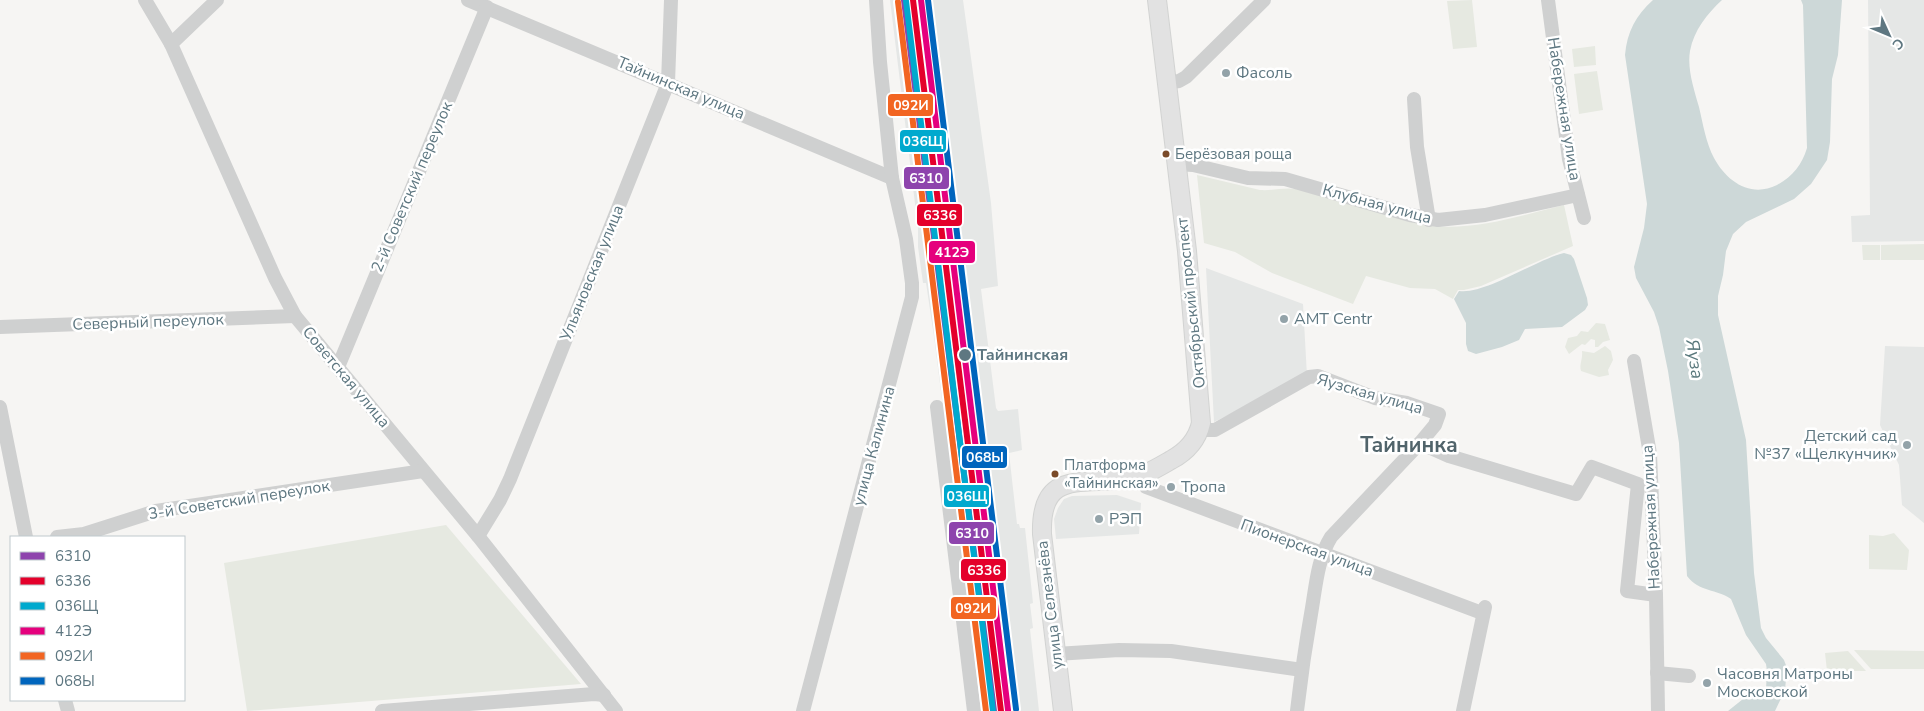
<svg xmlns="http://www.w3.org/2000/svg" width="1924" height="711" viewBox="0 0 1924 711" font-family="'Nunito Sans',sans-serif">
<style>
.built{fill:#e5e7e6}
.green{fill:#e6e9e1}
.water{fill:#cdd8d8}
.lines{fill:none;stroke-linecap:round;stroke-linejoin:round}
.major-casing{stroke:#d2d3d2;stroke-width:20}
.minor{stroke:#cfd0d0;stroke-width:14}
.major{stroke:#e2e2e2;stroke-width:18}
.rail-1-casing{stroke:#fff;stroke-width:10}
.rail-2-casing{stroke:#fff;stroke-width:10}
.rail-3-casing{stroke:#fff;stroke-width:10}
.rail-4-casing{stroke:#fff;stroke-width:10}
.rail-5-casing{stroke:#fff;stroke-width:10}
.rail-6-casing{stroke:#fff;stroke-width:10}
.rail-1{stroke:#8e44ad;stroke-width:6}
.rail-2{stroke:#e4002b;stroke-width:6}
.rail-3{stroke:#00a9ce;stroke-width:6}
.rail-4{stroke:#e5007d;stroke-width:6}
.rail-5{stroke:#f26522;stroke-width:6}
.rail-6{stroke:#0065bd;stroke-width:6}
.poi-dot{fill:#93a3a9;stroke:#fff;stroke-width:2}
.bus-dot{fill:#7a4b2a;stroke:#fff;stroke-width:2}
.stop-dot{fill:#5e7781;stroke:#fff;stroke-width:2}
.labels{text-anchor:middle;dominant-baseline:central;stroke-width:5;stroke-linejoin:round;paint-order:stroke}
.bus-label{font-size:15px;fill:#5e7781;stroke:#fff;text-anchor:start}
.poi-label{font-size:16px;fill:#5e7781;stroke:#fff;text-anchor:start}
.street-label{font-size:16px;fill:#5e7781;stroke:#fff}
.stop-label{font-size:16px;font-weight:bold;fill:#5e7781;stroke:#fff;text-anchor:start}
.water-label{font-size:18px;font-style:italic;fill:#59787c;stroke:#fff}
.district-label{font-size:21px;font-weight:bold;fill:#51646b;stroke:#fff}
.line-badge{stroke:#fff;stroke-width:2}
.badge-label{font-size:14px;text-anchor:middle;font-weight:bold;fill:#fff}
</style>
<rect width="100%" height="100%" fill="#f6f5f3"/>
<g class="built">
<polygon points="890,0 963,0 991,203 998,286 981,289 996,408 998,411 1018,409 1022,450 1009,453 1017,524 1019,524 1020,528 1025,528 1033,603 1030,604 1033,628 1030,629 1039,711 981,711 934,336 926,283 923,283 918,247 918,228"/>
<polygon points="1868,0 1924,0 1924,241 1852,242 1851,216 1870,215"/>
<polygon points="1206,268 1303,304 1307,376 1214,422"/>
<polygon points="1885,346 1924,347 1924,523 1902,505 1899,465 1880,425"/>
<polygon points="1117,495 1141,503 1139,534 1056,539 1054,519 1058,508 1064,499 1072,496"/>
</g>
<g class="green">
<polygon points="1472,0 1477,47 1453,49 1447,1"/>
<polygon points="1595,46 1596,65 1574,67 1572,49"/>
<polygon points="1597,71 1603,110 1579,114 1574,74"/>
<path d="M1197,175L1260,190C1273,191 1283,187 1297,189L1424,225C1471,232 1519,216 1564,205L1573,246L1481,286L1464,290H1458L1453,299L1435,289L1410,288L1366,276L1353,304L1272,273L1235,252L1204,243Z"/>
<polygon points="1924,244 1924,260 1881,260 1881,245"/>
<polygon points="1862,245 1880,245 1880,260 1863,260"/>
<polygon points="1596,323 1605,324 1610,340 1603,342 1598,347 1595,347 1595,340 1591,339 1585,345 1582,344 1569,354 1565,347 1568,338 1577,336 1581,331 1588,332"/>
<path d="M1605,346L1611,351L1613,360L1608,370L1609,375L1599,377L1581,371C1579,364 1583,359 1582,351L1594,353Z"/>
<polygon points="446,525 581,684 247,711 224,563"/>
<polygon points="1894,533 1909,550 1907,570 1869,569 1869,535 1883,536"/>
<polygon points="1854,650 1924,651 1924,669 1871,669"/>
<polygon points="1848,651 1866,671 1827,671 1825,653"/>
</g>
<g class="water">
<path d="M1653,0H1722C1707,14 1694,30 1690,51C1687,69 1694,89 1699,107C1703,124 1706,143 1714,158C1727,182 1751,198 1777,185C1792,177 1802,165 1807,148L1803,5L1801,0H1842L1838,55L1832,79L1830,142L1827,160L1811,184L1794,199L1746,222L1733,234L1726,251L1723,275L1718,296V315L1746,440L1754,573L1761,628L1766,638L1784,660L1787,668L1785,690L1775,711H1728L1743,699L1763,694L1766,689L1767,671L1766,664L1746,635L1731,599C1717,589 1699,592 1687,576L1679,443L1668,371L1659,327L1654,312L1636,278L1634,267L1644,228L1647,204L1625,55C1627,32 1636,15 1653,0Z"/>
<path d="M1564,253L1571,255L1574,259L1587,298L1588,305L1585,310L1562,327L1525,329L1519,340L1502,347L1476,354L1468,351L1466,344V323L1454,299L1459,291C1485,295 1535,260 1564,253Z"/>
</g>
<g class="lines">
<g class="major-casing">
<path id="major" d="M1063,711L1042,534C1040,470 1080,485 1125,479C1141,478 1157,468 1171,460C1186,452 1197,441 1201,423L1187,251L1157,0"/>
</g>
<g class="minor">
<polyline points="145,0 171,44 275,278 295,316 478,536 616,711"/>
<polyline points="468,0 892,178"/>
<polyline points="1548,0 1569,159 1584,218"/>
<polyline points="171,44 217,0"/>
<polyline points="1166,83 1179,81 1186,77 1264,0"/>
<polyline points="1414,99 1417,147 1429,220"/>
<polyline points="1176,164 1193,165 1248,178 1285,179 1410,215 1438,220 1485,215 1578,195"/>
<polyline points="0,327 295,316"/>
<polyline points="1634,361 1650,454 1656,595 1658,711"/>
<polyline points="338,367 487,7"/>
<polyline points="0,407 26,537"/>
<polyline points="937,407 974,711"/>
<polyline points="1199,430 1215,430 1309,377 1318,376 1375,398 1407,403 1439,414 1435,425 1420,443 1449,456 1576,494 1592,467 1638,484 1627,591 1656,595"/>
<polyline points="1139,476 1146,487 1482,613"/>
<polyline points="478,536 500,500 510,479 668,83 671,0"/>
<polyline points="57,537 84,534 156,511 423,471"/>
<polyline points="1056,654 1119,650 1171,651 1302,670"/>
<polyline points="1657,673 1689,676"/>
<polyline points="65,700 68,711"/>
<polyline points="382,711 594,694 604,695"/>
<polyline points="803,711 912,297 912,283 906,239 892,178 880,62 876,0"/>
<path d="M1297,711C1301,676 1306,642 1312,608C1316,584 1318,558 1331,537L1420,443"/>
<polyline points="1463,711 1485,607"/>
</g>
<use href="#major" class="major"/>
<g class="rail-1-casing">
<polyline id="rail-1" points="904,0 994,711"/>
</g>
<g class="rail-2-casing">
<polyline id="rail-2" points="913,0 1001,711"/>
</g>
<g class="rail-3-casing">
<polyline id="rail-3" points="906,1 993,711"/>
</g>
<g class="rail-4-casing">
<polyline id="rail-4" points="921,0 1008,710"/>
</g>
<g class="rail-5-casing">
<polyline id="rail-5" points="898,2 986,711"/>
</g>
<g class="rail-6-casing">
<polyline id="rail-6" points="928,0 1016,709"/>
</g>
<use href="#rail-1" class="rail-1"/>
<use href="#rail-2" class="rail-2"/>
<use href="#rail-3" class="rail-3"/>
<use href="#rail-4" class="rail-4"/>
<use href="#rail-5" class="rail-5"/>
<use href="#rail-6" class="rail-6"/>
</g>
<g class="poi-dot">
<circle cx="1226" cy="73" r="5"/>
<circle cx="1284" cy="319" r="5"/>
<circle cx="1907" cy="445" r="5"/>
<circle cx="1171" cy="487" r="5"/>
<circle cx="1099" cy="519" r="5"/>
<circle cx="1707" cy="683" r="5"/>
</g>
<g class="bus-dot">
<circle cx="1166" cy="154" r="4.5"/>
<circle cx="1055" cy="474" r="4.5"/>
</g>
<circle class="stop-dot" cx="965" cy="355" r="7"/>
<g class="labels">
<g class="bus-label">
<text x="1175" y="154">Берёзовая роща</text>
<text x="1064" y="465">Платформа<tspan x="1064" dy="18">«Тайнинская»</tspan></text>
</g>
<g class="poi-label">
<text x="1236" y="73">Фасоль</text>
<text x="1294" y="319">AMT Centr</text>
<text x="1897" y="436" text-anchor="end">Детский сад<tspan x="1897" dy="18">№37 «Щелкунчик»</tspan></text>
<text x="1181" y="487">Тропа</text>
<text x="1109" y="519">РЭП</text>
<text x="1717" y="674">Часовня Матроны<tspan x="1717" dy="18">Московской</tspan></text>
</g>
<g class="street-label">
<text transform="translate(681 88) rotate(23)">Тайнинская улица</text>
<text transform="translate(1564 109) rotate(81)">Набережная улица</text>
<text transform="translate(412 187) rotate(-67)">2-й Советский переулок</text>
<text transform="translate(1377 204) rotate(15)">Клубная улица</text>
<text transform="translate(592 273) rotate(-68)">Ульяновская улица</text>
<text transform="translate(1191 303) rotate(-96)">Октябрьский проспект</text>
<text transform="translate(148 322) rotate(-2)">Северный переулок</text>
<text transform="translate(346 377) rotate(50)">Советская улица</text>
<text transform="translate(1370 394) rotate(16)">Яузская улица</text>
<text transform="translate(874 446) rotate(-75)">улица Калинина</text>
<text transform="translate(239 500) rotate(-9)">3-й Советский переулок</text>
<text transform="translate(1651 517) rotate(-93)">Набережная улица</text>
<text transform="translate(1307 548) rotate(20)">Пионерская улица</text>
<text transform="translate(1050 605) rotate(-97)">улица Селезнёва</text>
</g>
<g class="stop-label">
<text x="977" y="355">Тайнинская</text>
</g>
<g class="water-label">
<text transform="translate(1695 359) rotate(82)">Яуза</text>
</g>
<g class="district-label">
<text x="1409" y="445">Тайнинка</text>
</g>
</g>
<g class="line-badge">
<rect x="887" y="93" width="47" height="24" rx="5" fill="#f26522"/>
<rect x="899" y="129" width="48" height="24" rx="5" fill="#00a9ce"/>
<rect x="903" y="166" width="47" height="24" rx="5" fill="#8e44ad"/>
<rect x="916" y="203" width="47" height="24" rx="5" fill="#e4002b"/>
<rect x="928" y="240" width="48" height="24" rx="5" fill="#e5007d"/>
<rect x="961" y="445" width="47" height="24" rx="5" fill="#0065bd"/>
<rect x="943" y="484" width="47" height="24" rx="5" fill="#00a9ce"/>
<rect x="948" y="521" width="47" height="24" rx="5" fill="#8e44ad"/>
<rect x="960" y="558" width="47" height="24" rx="5" fill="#e4002b"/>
<rect x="950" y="596" width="47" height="24" rx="5" fill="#f26522"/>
</g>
<g class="badge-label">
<text x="911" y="110">092И</text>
<text x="923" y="146">036Щ</text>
<text x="926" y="183">6310</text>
<text x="940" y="220">6336</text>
<text x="952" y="257">412Э</text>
<text x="985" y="462">068Ы</text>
<text x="967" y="501">036Щ</text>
<text x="972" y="538">6310</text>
<text x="984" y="575">6336</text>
<text x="973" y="613">092И</text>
</g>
<rect x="10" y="536" width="175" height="165" fill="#ffffff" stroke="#bfc9cd"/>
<rect x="20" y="552" width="25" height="8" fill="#8e44ad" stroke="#bfc9cd"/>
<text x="55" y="561" font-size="15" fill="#5e7781">6310</text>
<rect x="20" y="577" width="25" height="8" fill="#e4002b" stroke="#bfc9cd"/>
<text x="55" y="586" font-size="15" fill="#5e7781">6336</text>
<rect x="20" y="602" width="25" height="8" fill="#00a9ce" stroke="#bfc9cd"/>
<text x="55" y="611" font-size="15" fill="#5e7781">036Щ</text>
<rect x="20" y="627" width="25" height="8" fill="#e5007d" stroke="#bfc9cd"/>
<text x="55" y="636" font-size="15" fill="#5e7781">412Э</text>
<rect x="20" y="652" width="25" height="8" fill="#f26522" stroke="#bfc9cd"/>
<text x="55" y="661" font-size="15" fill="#5e7781">092И</text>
<rect x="20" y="677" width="25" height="8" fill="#0065bd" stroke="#bfc9cd"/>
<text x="55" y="686" font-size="15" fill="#5e7781">068Ы</text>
<g transform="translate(1889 35) rotate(134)" stroke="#ffffff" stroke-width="4" paint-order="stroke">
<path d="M0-4L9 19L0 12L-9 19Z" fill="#5e7781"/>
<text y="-8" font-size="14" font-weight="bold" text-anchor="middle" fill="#5e7781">С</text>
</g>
</svg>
